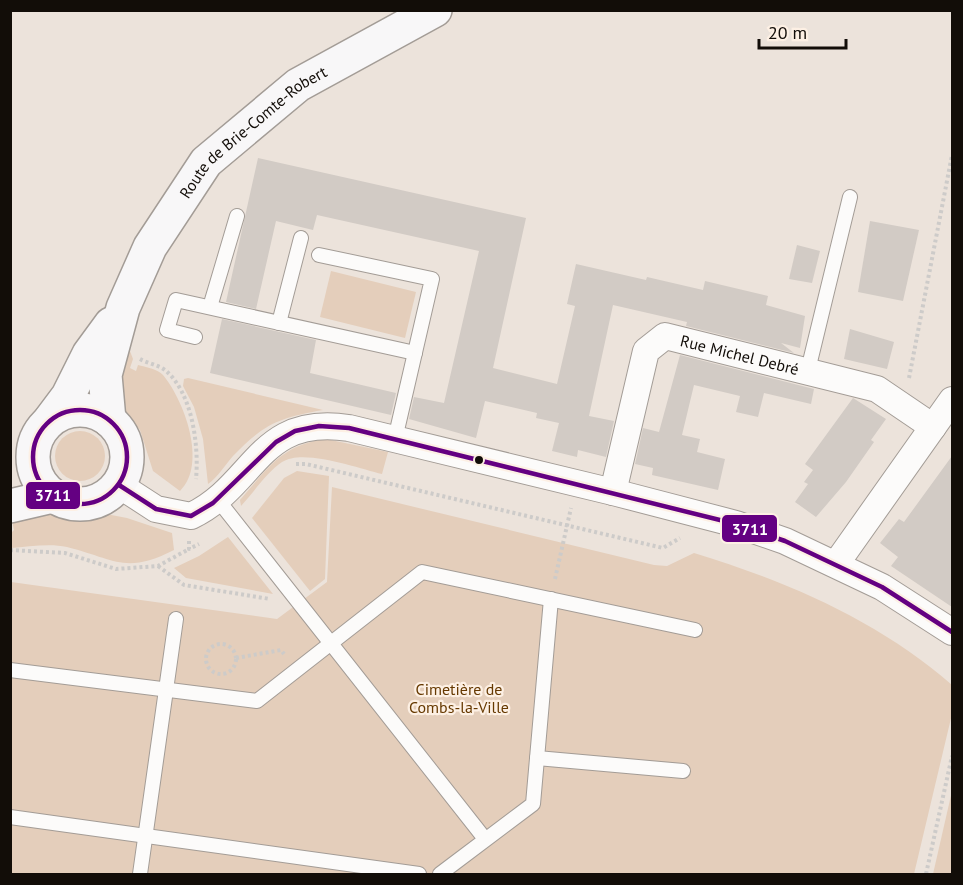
<svg xmlns="http://www.w3.org/2000/svg" width="963" height="885" viewBox="0 0 963 885" font-family="'PT Sans',sans-serif">
<style>
.green{fill:#e4cebb}
.building{fill:#d2cbc5}
.lines{fill:none;stroke-linecap:round;stroke-linejoin:round}
.service-casing{stroke:#a39c96;stroke-width:16}
.minor-casing{stroke:#a39c96;stroke-width:28}
.secondary-casing{stroke:#a39c96;stroke-width:36}
.path{stroke:#cdcbc9;stroke-width:4;stroke-dasharray:3 3;stroke-linecap:butt}
.service{stroke:#fcfbfa;stroke-width:14}
.minor{stroke:#fcfbfa;stroke-width:26}
.secondary{stroke:#f8f7f8;stroke-width:33}
.bus-1-casing{stroke:#fdf0e4;stroke-width:9}
.bus-1{stroke:#640082;stroke-width:4.5}
.bus-dot{fill:#120d08;stroke:#fdf0e4;stroke-width:2}
.labels{text-anchor:middle;dominant-baseline:central;stroke-width:4.5;stroke-linejoin:round;paint-order:stroke}
.street-label{font-size:16px;fill:#120d08;stroke:#fdf0e4}
.park-label{font-size:16px;fill:#663901;stroke:#fdf0e4}
.line-badge{stroke:#fdf0e4;stroke-width:2}
.badge-label{font-size:16px;text-anchor:middle;font-weight:bold;fill:#fff}
</style>
<rect width="100%" height="100%" fill="#ece3db"/>
<g class="green">
<polygon points="331,271 416,292 405,338 320,317"/>
<path d="M128,346L133,359L130,368L136,371L138,365C145,367 158,369 163,375C184,400 208,464 180,491L153,471L140,430L121,409L114,390Z"/>
<path d="M188,378L323,410C279,418 265,423 233,456C225,465 218,477 208,484L203,439L194,407L183,386L184,379Z"/>
<circle cx="80" cy="456" r="25"/>
<path d="M326,439L388,452L382,474C358,468 303,448 282,462C267,472 254,492 241,506L240,500C268,468 281,445 326,439Z"/>
<polygon points="297,471 329,476 325,579 310,591 252,518 284,478"/>
<path d="M332,487L654,565L667,566L694,553C786,581 879,621 952,685V714L914,874H11V582L277,619L327,582Z"/>
<path d="M37,509L72,518L90,519L106,514L127,518L172,533L174,550C125,575 115,559 67,547C49,543 28,547 11,548V533L14,530L11,516Z"/>
<polygon points="228,537 273,594 186,578 174,568 199,556"/>
<polygon points="952,791 952,874 933,874"/>
</g>
<g class="building">
<polygon points="258,158 526,218 493,368 557,384 575,306 567,304 576,264 646,280 647,277 703,290 705,281 768,296 766,305 805,316 800,348 781,343 794,353 686,326 687,322 613,305 589,416 614,421 606,457 578,450 577,457 552,451 559,423 536,418 537,413 485,401 476,438 409,419 414,397 444,403 479,251 317,215 313,230 276,221 256,309 226,302"/>
<polygon points="870,221 919,230 903,301 858,292"/>
<polygon points="797,245 820,251 812,283 789,279"/>
<polygon points="222,319 316,340 310,373 396,393 391,415 210,373"/>
<polygon points="850,329 894,342 887,369 844,359"/>
<polygon points="680,355 814,389 811,404 764,393 758,417 736,412 740,396 694,385 682,435 700,439 697,452 725,459 718,490 652,475 653,468 635,464 643,428 659,432"/>
<polygon points="853,398 886,419 871,440 874,442 846,482 816,517 795,502 808,484 804,482 813,470 805,464"/>
<polygon points="952,456 952,607 891,566 898,557 880,543 899,519 904,522"/>
</g>
<g class="lines">
<g class="service-casing">
<g id="service">
<polyline points="319,255 432,279 395,439"/>
<polyline points="210,307 237,216"/>
<polyline points="279,323 301,238"/>
<polyline points="195,337 167,330 176,300 415,353"/>
<polyline points="808,370 850,197"/>
<polyline points="218,500 485,839"/>
<polyline points="10,670 257,701 422,572 695,630"/>
<polyline points="537,758 683,771"/>
<polyline points="10,817 419,874"/>
<polyline points="140,874 176,619"/>
<polyline points="440,874 533,804 551,599"/>
</g>
</g>
<g class="minor-casing">
<g id="minor">
<path d="M119,485L156,509L191,516C256,485 258,414 349,428L613,492L736,524L785,541L882,587L952,632"/>
<path id="s1" d="M613,492L646,351L665,336L877,389L933,427"/>
<polyline points="836,564 952,400"/>
</g>
</g>
<g class="secondary-casing">
<g id="secondary">
<circle cx="80" cy="457" r="47"/>
<polyline points="50,420 68,396 89,354 111,324"/>
<path id="s2" d="M109,420L105,375L123,308L150,247L206,162L298,85L435,10"/>
<polyline points="10,506 53,496"/>
</g>
</g>
<g class="path">
<path d="M140,359C147,363 158,365 165,370C193,393 199,447 196,479"/>
<polyline points="909,378 952,155"/>
<polyline points="296,464 306,464 663,548 680,538"/>
<polyline points="189,541 189,549 199,544"/>
<polyline points="10,550 65,553 116,569 158,566 189,549"/>
<polyline points="158,566 184,585 270,599"/>
<polyline points="555,579 571,508"/>
<circle cx="221" cy="659" r="15"/>
<polyline points="236,658 281,650 284,654"/>
<polyline points="926,874 952,756"/>
</g>
<use href="#service" class="service"/>
<use href="#minor" class="minor"/>
<use href="#secondary" class="secondary"/>
<g class="bus-1-casing">
<g id="bus-1">
<circle cx="80" cy="457" r="47"/>
<polyline points="119,485 156,509 191,516 213,503 276,442 295,431 319,426 349,428 736,524 785,541 882,587 952,632"/>
</g>
</g>
<use href="#bus-1" class="bus-1"/>
</g>
<circle class="bus-dot" cx="479" cy="460" r="5"/>
<g class="labels">
<g class="street-label">
<text stroke="none"><textPath href="#s2" startOffset="338">Route de Brie-Comte-Robert</textPath></text>
<text stroke="none"><textPath href="#s1" startOffset="246">Rue Michel Debré</textPath></text>
</g>
<g class="park-label">
<text x="459" y="689">Cimetière de<tspan x="459" dy="18">Combs-la-Ville</tspan></text>
</g>
</g>
<g class="line-badge">
<rect x="25" y="481" width="56" height="29" rx="6" fill="#640082"/>
<rect x="721" y="514" width="57" height="29" rx="6" fill="#640082"/>
</g>
<g class="badge-label">
<text x="53" y="501">3711</text>
<text x="750" y="535">3711</text>
</g>
<rect width="963" height="885" fill="none" stroke="#120d08" stroke-width="24"/>
<path d="M759 39v9h87v-9" fill="none" stroke="#120d08" stroke-width="3"/>
<text x="768" y="39" font-size="18" fill="#120d08" stroke="#fdf0e4" stroke-width="4.5" paint-order="stroke">20 m</text>
</svg>
